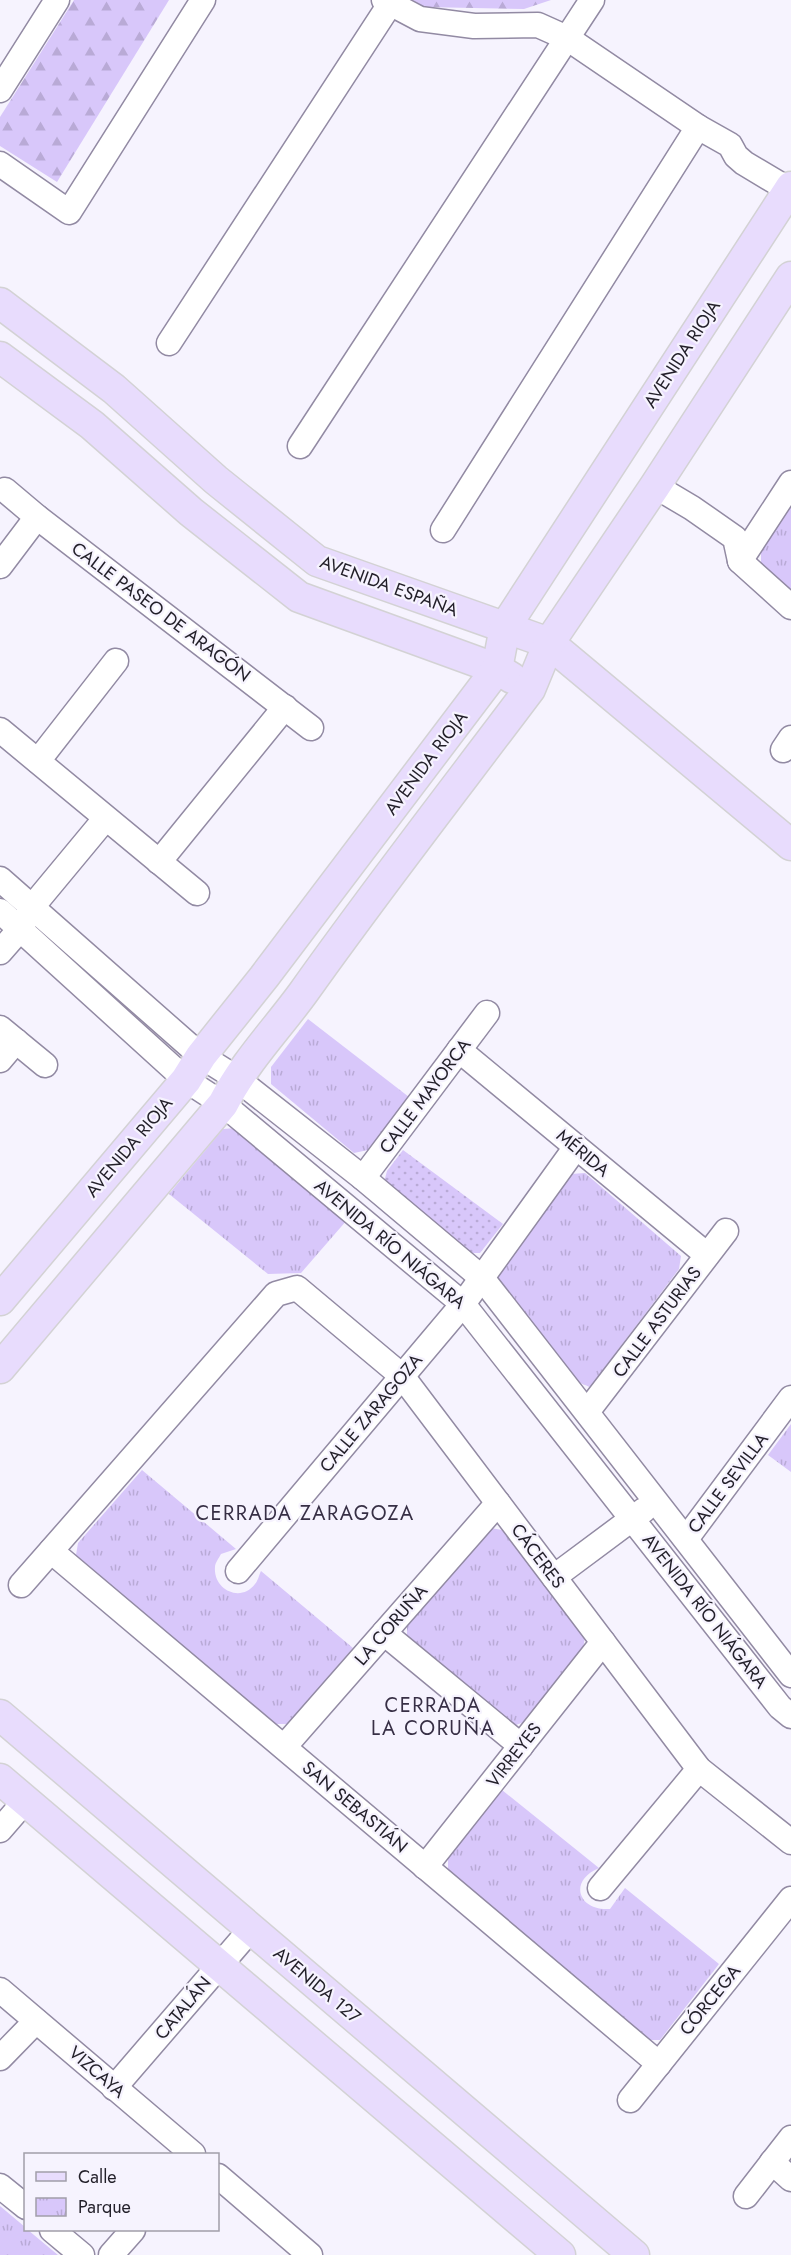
<svg xmlns="http://www.w3.org/2000/svg" width="791" height="2255" viewBox="0 0 791 2255" font-family="Jost,sans-serif">
<style>
.grass{fill:url(#grass-dots)}
.forest{fill:url(#forest-firs)}
.park{fill:url(#park-tufts)}
.lines{fill:none;stroke-linecap:round;stroke-linejoin:round}
.minor-casing{stroke:#928aa3;stroke-width:27}
.major-casing{stroke:#d3d2d4;stroke-width:33}
.minor{stroke:#fff;stroke-width:24}
.major{stroke:#e8dcfd;stroke-width:30}
.labels{text-anchor:middle;dominant-baseline:central;stroke-width:4.5;stroke-linejoin:round;paint-order:stroke}
.street-label{font-size:18px;fill:#221f29;stroke:#f6f3fe}
.neighbourhood-label{font-size:20px;letter-spacing:1.5px;fill:#372f45;stroke:#f6f3fe}
</style>
<defs>
<pattern id="grass-dots" width="8" height="8" patternUnits="userSpaceOnUse" patternTransform="scale(1.5)"><rect width="8" height="8" fill="#d8c7fa"/><path d="M2 2h.1M6 6h.1" fill="none" stroke="#b9aad6" stroke-width="1.8" stroke-linecap="round"/></pattern>
<pattern id="forest-firs" width="22" height="20" patternUnits="userSpaceOnUse" patternTransform="scale(1.5)"><rect width="22" height="20" fill="#d8c7fa"/><path d="M5 1l3.5 6h-7zM16 11l3.5 6h-7z" fill="#b9aad6"/></pattern>
<pattern id="park-tufts" width="24" height="20" patternUnits="userSpaceOnUse" patternTransform="scale(1.5)"><rect width="24" height="20" fill="#d8c7fa"/><path d="M3 7l-1-3M5 7V3M7 7l1-3M15 17l-1-3M17 17v-4M19 17l1-3" fill="none" stroke="#b9aad6"/></pattern>
</defs>
<rect width="100%" height="100%" fill="#f6f3fe"/>
<polygon class="grass" points="403,1150 503,1224 480,1253 471,1253 384,1182 387,1171"/>
<g class="forest">
<polygon points="74,0 169,0 57,182 0,146 0,117"/>
<polygon points="412,0 551,0 524,9 424,7"/>
</g>
<g class="park">
<polygon points="791,502 791,591 761,564 761,548"/>
<polygon points="308,1019 409,1097 368,1150 354,1153 271,1084 271,1067"/>
<polygon points="236,1128 347,1220 301,1273 268,1274 169,1194 223,1129"/>
<polygon points="585,1173 681,1256 679,1269 590,1387 580,1383 495,1284 496,1270 571,1174"/>
<polygon points="791,1424 791,1472 768,1455"/>
<path d="M142,1470L236,1549L221,1554C219,1558 215,1563 215,1567C213,1590 241,1603 255,1584C258,1581 259,1575 261,1571L353,1648L288,1724H275L76,1555L78,1543Z"/>
<polygon points="491,1528 502,1530 585,1637 583,1649 524,1722 516,1725 407,1638 407,1624"/>
<path d="M502,1790L599,1868C568,1881 578,1911 610,1909L625,1888L719,1964L660,2040H647L448,1869V1857Z"/>
<polygon points="0,2206 25,2227 26,2230 28,2230 58,2255 0,2255"/>
</g>
<g class="lines">
<g class="minor-casing">
<g id="minor">
<polyline points="384,0 420,19 474,26 538,25 567,38 698,127 730,145 736,156 744,163 791,191"/>
<polyline points="0,90 57,0"/>
<polyline points="0,164 69,212 203,0"/>
<polyline points="169,343 390,4"/>
<polyline points="300,446 592,0"/>
<polyline points="655,486 692,508 735,538 740,561 791,607"/>
<polyline points="5,490 37,517 311,728"/>
<polyline points="443,530 698,127"/>
<polyline points="740,561 791,483"/>
<polyline points="0,566 37,517"/>
<polyline points="0,730 197,893"/>
<polyline points="783,750 791,738"/>
<polyline points="38,761 116,661"/>
<polyline points="159,862 285,707"/>
<polyline points="0,879 201,1056 236,1078 363,1178 482,1278 791,1675"/>
<polyline points="0,911 186,1080 223,1104 463,1304 780,1707 791,1716"/>
<polyline points="0,952 21,928 32,907 105,819"/>
<polyline points="0,1028 45,1065"/>
<polyline points="459,1050 707,1255"/>
<polyline points="0,1060 16,1041"/>
<polyline points="363,1178 487,1013"/>
<polyline points="587,1412 726,1231"/>
<polyline points="686,1539 791,1398"/>
<polyline points="51,1551 659,2064"/>
<polyline points="238,1571 463,1304 576,1147"/>
<polyline points="554,1577 644,1510"/>
<polyline points="21,1585 276,1294 297,1288 402,1376 699,1769 791,1842"/>
<polyline points="384,1633 521,1746"/>
<polyline points="284,1747 498,1503"/>
<polyline points="0,1830 26,1800"/>
<polyline points="425,1867 603,1642"/>
<polyline points="600,1888 699,1769"/>
<polyline points="0,1990 193,2154"/>
<polyline points="0,2058 36,2021"/>
<polyline points="114,2088 251,1929"/>
<polyline points="630,2100 791,1899"/>
<polyline points="772,2162 791,2179"/>
<polyline points="218,2176 310,2255"/>
<polyline points="0,2186 26,2207"/>
<polyline points="746,2196 791,2138"/>
<polyline points="52,2230 82,2255"/>
<polyline points="111,2255 133,2230"/>
</g>
</g>
<g class="major-casing">
<g id="major">
<polyline points="0,303 114,389 216,480 317,561 549,643 791,845"/>
<polyline points="0,357 92,425 191,512 299,597 497,669 512,678"/>
<polyline points="0,1300 186,1080 201,1056 264,977 497,669 505,627 791,187"/>
<path d="M0,1368L223,1104C244,1063 276,1030 303,993C376,890 454,790 530,689L549,643L655,486L791,277"/>
<polyline points="0,1715 634,2255"/>
<polyline points="0,1779 560,2255"/>
</g>
</g>
<use href="#minor" class="minor"/>
<use href="#major" class="major"/>
</g>
<g class="labels">
<g class="street-label">
<text transform="translate(682 354) rotate(-57)">AVENIDA RIOJA</text>
<text transform="translate(389 586) rotate(20)">AVENIDA ESPAÑA</text>
<text transform="translate(161 612) rotate(37)">CALLE PASEO DE ARAGÓN</text>
<text transform="translate(426 763) rotate(-53)">AVENIDA RIOJA</text>
<text transform="translate(425 1096) rotate(-53)">CALLE MAYORCA</text>
<text transform="translate(129 1147) rotate(-50)">AVENIDA RIOJA</text>
<text transform="translate(583 1153) rotate(40)">MÉRIDA</text>
<text transform="translate(390 1244) rotate(40)">AVENIDA RÍO NIÁGARA</text>
<text transform="translate(657 1322) rotate(-53)">CALLE ASTURIAS</text>
<text transform="translate(371 1413) rotate(-50)">CALLE ZARAGOZA</text>
<text transform="translate(728 1483) rotate(-53)">CALLE SEVILLA</text>
<text transform="translate(538 1556) rotate(53)">CÁCERES</text>
<text transform="translate(705 1611) rotate(52)">AVENIDA RÍO NIÁGARA</text>
<text transform="translate(391 1625) rotate(-49)">LA CORUÑA</text>
<text transform="translate(514 1755) rotate(-52)">VIRREYES</text>
<text transform="translate(355 1807) rotate(40)">SAN SEBASTIÁN</text>
<text transform="translate(317 1985) rotate(40)">AVENIDA 127</text>
<text transform="translate(710 2000) rotate(-51)">CÓRCEGA</text>
<text transform="translate(183 2008) rotate(-50)">CATALÁN</text>
<text transform="translate(97 2072) rotate(41)">VIZCAYA</text>
</g>
<g class="neighbourhood-label">
<text x="305" y="1513">CERRADA ZARAGOZA</text>
<text x="433" y="1705">CERRADA<tspan x="433" dy="23">LA CORUÑA</tspan></text>
</g>
</g>
<rect x="24" y="2153" width="195" height="78" fill="#f6f3fe" stroke="#a19ea9" stroke-width="1.5"/>
<rect x="36" y="2172" width="30" height="9" fill="#e8dcfd" stroke="#a19ea9" stroke-width="1.5"/>
<text x="78" y="2183" font-size="18" fill="#221f29">Calle</text>
<rect x="36" y="2198" width="30" height="18" fill="url(#park-tufts)" stroke="#a19ea9" stroke-width="1.5"/>
<text x="78" y="2213" font-size="18" fill="#221f29">Parque</text>
</svg>
